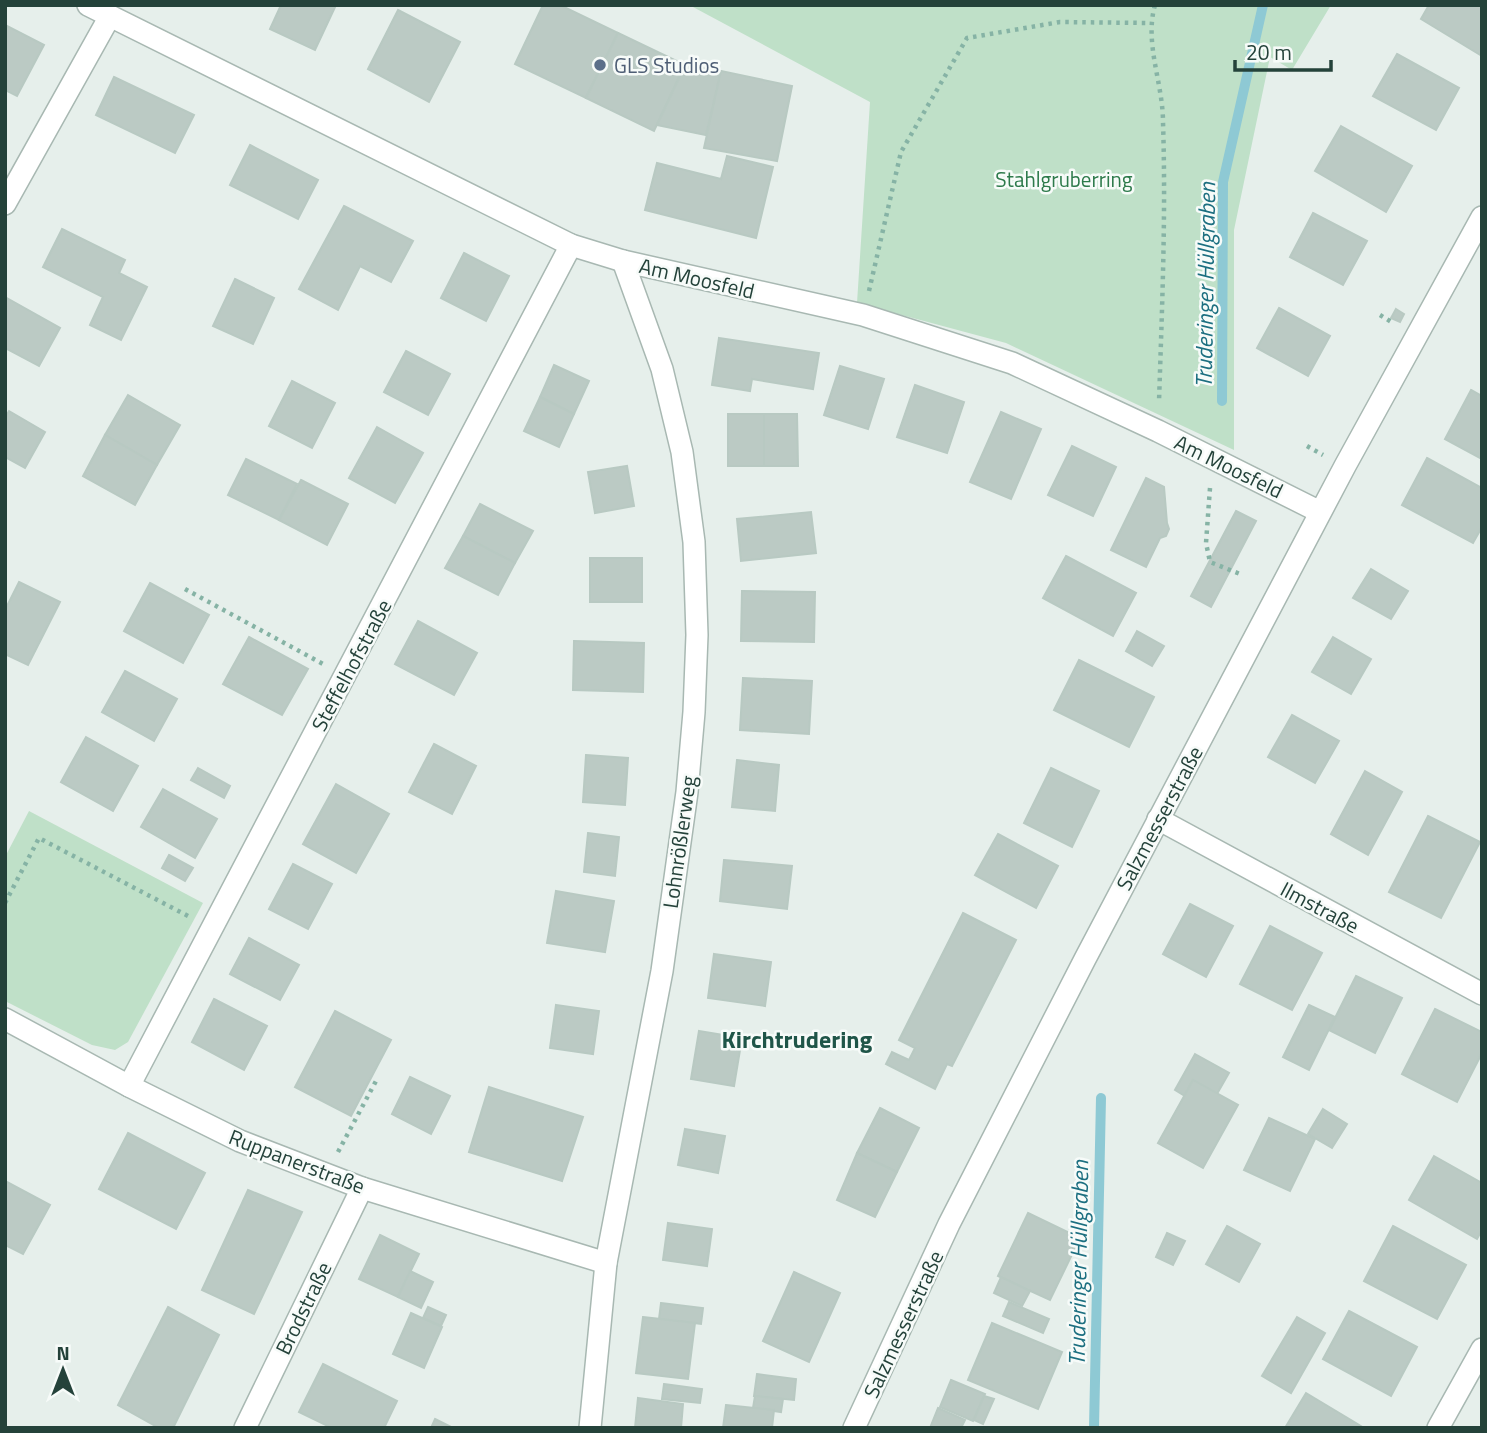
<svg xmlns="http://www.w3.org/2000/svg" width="1487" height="1433" viewBox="0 0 1487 1433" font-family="'Titillium Web',sans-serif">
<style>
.green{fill:#bfe0c8}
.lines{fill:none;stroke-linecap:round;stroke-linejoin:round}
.stream{stroke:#8ec9d4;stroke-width:10}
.building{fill:#bbcac4;stroke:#b8c9c2;stroke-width:2}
.minor-casing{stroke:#a8b8b2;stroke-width:24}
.path{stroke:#86b3a5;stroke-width:4.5;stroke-dasharray:3.5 5;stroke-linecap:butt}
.minor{stroke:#fff;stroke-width:21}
.service-dot{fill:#5c6f8a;stroke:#f7fbf9;stroke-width:2.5}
.labels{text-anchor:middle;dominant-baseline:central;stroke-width:5;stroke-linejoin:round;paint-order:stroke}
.service-label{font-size:21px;fill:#4e5e75;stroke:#f7fbf9;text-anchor:start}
.park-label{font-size:21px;fill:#2d7a4b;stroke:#f7fbf9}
.street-label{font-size:21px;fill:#24423a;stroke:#f7fbf9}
.water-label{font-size:23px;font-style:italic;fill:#1c6f80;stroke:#f7fbf9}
.quarter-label{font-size:24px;font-weight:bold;fill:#1f5548;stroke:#f7fbf9}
</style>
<rect width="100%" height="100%" fill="#e6efeb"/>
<g class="green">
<polygon points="695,5 1331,5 1292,70 1270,57 1234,230 1234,450 1006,343 857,303 870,102 693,7"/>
<polygon points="29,811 203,903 128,1042 115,1050 92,1045 5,1001 5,857"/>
</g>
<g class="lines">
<g class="stream">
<polyline points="1222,401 1223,182 1263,5"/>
<polyline points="1094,1428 1101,1098"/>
</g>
</g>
<g class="building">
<polygon points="281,5 336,5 315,50 270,29"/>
<polygon points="543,5 560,5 618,33 586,98 515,64"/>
<polygon points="1429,5 1482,5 1482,56 1421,19"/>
<polygon points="398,10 460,42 429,102 368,69"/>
<polygon points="5,25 44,45 17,96 5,90"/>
<polygon points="618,33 685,65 654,131 586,98"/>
<polygon points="1397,54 1459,88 1436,130 1373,96"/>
<polygon points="685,65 721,71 706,135 657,125"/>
<polygon points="721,71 792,86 777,161 704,148"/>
<polygon points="114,77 194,115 175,153 96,115"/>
<polygon points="1341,126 1412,166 1386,212 1315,171"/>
<polygon points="250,145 318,180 298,219 230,185"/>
<polygon points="727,156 773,167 756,238 645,210 657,163 721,179"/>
<polygon points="344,206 413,241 391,282 360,266 338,310 299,289"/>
<polygon points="1313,213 1367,241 1343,285 1290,257"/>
<polygon points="62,229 125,260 119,273 147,287 121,340 90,325 103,297 43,267"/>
<polygon points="464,253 509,276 486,321 441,298"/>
<polygon points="235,279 274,298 253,344 213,326"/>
<polygon points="5,297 60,328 39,366 5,348"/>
<polygon points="1279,308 1330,336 1308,376 1257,348"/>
<polygon points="1396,309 1404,314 1400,322 1391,318"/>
<polygon points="719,338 819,353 813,389 752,379 750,391 712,385"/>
<polygon points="406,351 450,374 428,415 384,392"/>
<polygon points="554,365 589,381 574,414 540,397"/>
<polygon points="840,366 884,379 868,429 824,415"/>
<polygon points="292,381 335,403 312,448 269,426"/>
<polygon points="915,385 964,402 947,453 897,437"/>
<polygon points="1471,390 1482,396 1482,459 1445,439"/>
<polygon points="128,395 180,425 157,465 105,435"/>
<polygon points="540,397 574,414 559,447 524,431"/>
<polygon points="9,411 45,432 25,468 5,457 5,418"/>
<polygon points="1001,412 1041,429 1011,499 970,482"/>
<rect x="728" y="414" width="36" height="52"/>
<polygon points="764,414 797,414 798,466 764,466"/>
<polygon points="377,427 423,453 395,503 349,478"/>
<polygon points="105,435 157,465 135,505 83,476"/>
<polygon points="1072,446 1116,467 1093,516 1048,495"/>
<polygon points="1427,458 1482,488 1482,527 1473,543 1402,505"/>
<polygon points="246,459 297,484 279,520 228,495"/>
<polygon points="627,466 634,506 595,513 588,472"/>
<polygon points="1146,478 1164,487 1167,523 1169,529 1166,536 1160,538 1146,567 1111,550"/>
<polygon points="301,480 348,504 327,545 279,520"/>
<polygon points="480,504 533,531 515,563 463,536"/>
<polygon points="1236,511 1256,521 1211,607 1191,596"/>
<polygon points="811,512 816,553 741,561 737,519"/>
<polygon points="463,536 515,563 498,595 445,568"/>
<polygon points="1066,556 1136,593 1113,636 1043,598"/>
<rect x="590" y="558" width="52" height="44"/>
<polygon points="1371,569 1408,591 1391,619 1353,598"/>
<polygon points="19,582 60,602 28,665 5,654 5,610"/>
<polygon points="150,583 209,615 183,663 124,631"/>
<polygon points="742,591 815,592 814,642 741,641"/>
<polygon points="418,621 477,653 454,695 395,664"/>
<polygon points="1137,631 1164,646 1152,666 1126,651"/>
<polygon points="249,637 308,669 282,715 223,684"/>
<polygon points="1333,637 1371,659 1351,694 1312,672"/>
<polygon points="574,641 644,643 643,692 573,690"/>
<polygon points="1079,660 1154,697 1129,747 1054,710"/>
<polygon points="125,671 177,699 154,741 102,712"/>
<polygon points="743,678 812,681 809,734 740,730"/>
<polygon points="1292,715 1339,741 1315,783 1268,757"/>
<polygon points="86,737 138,766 113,811 61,782"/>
<polygon points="434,744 476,766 452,814 409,792"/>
<polygon points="586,755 628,758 625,805 583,802"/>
<polygon points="737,760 779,765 775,811 732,807"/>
<polygon points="198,768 230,786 224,798 191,780"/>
<polygon points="1051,768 1099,791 1072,847 1024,823"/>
<polygon points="1365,771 1402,792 1368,855 1331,834"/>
<polygon points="336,784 389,814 356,873 303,844"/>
<polygon points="163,789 217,819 195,858 141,827"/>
<polygon points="1428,816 1480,842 1441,918 1389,892"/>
<polygon points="588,833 619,837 615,876 584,872"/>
<polygon points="998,834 1058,866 1036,908 975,875"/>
<polygon points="169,855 193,868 185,881 162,868"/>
<polygon points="724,860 792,866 787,909 720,901"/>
<polygon points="293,864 332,884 308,929 269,909"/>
<polygon points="556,891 614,901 605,952 547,943"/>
<polygon points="1190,904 1233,926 1206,977 1163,954"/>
<polygon points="963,913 1016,940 952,1066 947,1064 935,1089 886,1064 892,1052 909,1060 915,1048 899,1040"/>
<polygon points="1270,926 1322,953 1292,1010 1240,984"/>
<polygon points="249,938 299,965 280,1000 230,974"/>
<polygon points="714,954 771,962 765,1006 708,998"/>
<polygon points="1356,976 1402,998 1375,1053 1329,1030"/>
<polygon points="214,999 267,1026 244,1070 192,1042"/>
<polygon points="556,1005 599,1011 593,1054 550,1048"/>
<polygon points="1309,1005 1335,1017 1309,1070 1283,1057"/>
<polygon points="1435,1009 1482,1032 1482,1053 1457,1102 1402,1074"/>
<polygon points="335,1011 391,1040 351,1116 295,1087"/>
<polygon points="699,1031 742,1038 734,1086 691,1079"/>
<polygon points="1195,1054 1229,1073 1217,1094 1193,1080 1185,1096 1175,1090"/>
<polygon points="410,1077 450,1096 431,1134 392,1114"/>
<polygon points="1193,1080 1238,1105 1203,1168 1158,1143"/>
<polygon points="489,1087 583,1117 562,1181 469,1152"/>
<polygon points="880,1108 919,1128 897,1172 857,1153"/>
<polygon points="1323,1109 1347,1124 1332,1148 1308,1134"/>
<polygon points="1269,1118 1315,1139 1290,1191 1244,1170"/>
<polygon points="685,1129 725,1136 718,1173 678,1165"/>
<polygon points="128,1133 205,1173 176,1229 99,1189"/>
<polygon points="857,1153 897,1172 875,1217 837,1200"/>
<polygon points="1434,1156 1482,1183 1482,1230 1477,1239 1409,1200"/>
<polygon points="5,1181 50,1205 23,1254 5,1245"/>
<polygon points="248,1190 302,1212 254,1314 202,1290"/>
<polygon points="1028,1213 1080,1238 1050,1300 998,1276"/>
<polygon points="668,1223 712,1229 707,1266 663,1260"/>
<polygon points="1227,1226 1260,1244 1239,1282 1206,1264"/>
<polygon points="1393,1226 1466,1265 1437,1319 1364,1281"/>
<polygon points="1167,1233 1185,1241 1173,1265 1156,1257"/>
<polygon points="380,1235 419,1254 398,1297 359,1279"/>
<polygon points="410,1271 433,1282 421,1308 398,1297"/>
<polygon points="794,1272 840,1293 809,1362 763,1341"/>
<polygon points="1001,1277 1030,1291 1022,1306 994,1293"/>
<polygon points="1009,1302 1049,1319 1043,1333 1003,1316"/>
<polygon points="661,1303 703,1308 701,1324 659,1319"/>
<polygon points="168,1307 219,1335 173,1428 159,1428 118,1405"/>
<polygon points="428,1307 446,1315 441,1326 423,1318"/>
<polygon points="1349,1311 1417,1347 1391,1396 1323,1359"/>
<polygon points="411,1313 442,1327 424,1368 393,1354"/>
<polygon points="643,1317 695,1323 688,1379 636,1373"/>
<polygon points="1297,1317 1325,1333 1291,1393 1262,1376"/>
<polygon points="992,1323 1062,1352 1038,1409 968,1380"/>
<polygon points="323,1364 397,1401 384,1428 332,1428 299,1412"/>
<polygon points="757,1374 796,1379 794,1400 754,1396"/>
<polygon points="951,1380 985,1394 973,1421 940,1407"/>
<polygon points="664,1384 702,1389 700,1403 662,1399"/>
<polygon points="1306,1393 1356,1423 1364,1428 1285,1428"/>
<polygon points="755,1396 783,1399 781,1412 753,1408"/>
<polygon points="984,1396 994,1399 983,1424 974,1420"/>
<polygon points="638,1398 683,1404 681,1428 635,1428"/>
<polygon points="726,1405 774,1410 772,1428 723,1428"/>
<polygon points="938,1408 965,1420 961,1428 930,1428"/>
<polygon points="435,1419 453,1428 431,1428"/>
</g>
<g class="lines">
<g class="minor-casing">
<g id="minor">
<polyline points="88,5 571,245 623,261 863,315 1012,363 1158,431 1320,512"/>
<polyline points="5,204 110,16"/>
<polyline points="1158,819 1482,994"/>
<polyline points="5,1019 129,1086 240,1141 362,1188 606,1263"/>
<polyline points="129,1086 571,245"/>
<polyline points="245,1428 362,1188"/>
<polyline points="590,1428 606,1263 662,971 687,792 694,712 697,635 694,542 682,452 662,369 623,261"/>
<polyline points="854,1428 949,1224 1085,959 1345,466 1482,217"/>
<polyline points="1438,1428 1482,1349"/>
</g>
</g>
<g class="path">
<path d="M1155,5C1144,43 1163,83 1163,122C1166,215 1162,308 1159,402"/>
<polyline points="869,291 901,152 967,38 1060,22 1150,23"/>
<polyline points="1380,315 1393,323"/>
<polyline points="1307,446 1323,455"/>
<polyline points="1210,488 1206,543 1210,562 1240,574"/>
<polyline points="185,589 323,664"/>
<polyline points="5,903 39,838 188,916"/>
<polyline points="338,1152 376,1081"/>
</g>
<use href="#minor" class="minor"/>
</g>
<circle class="service-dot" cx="600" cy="65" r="7"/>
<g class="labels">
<g class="service-label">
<text x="614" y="65">GLS Studios</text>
</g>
<g class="park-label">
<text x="1064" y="179">Stahlgruberring</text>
</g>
<g class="street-label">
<text transform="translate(697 278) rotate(13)">Am Moosfeld</text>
<text transform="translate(1229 466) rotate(26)">Am Moosfeld</text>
<text transform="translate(351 665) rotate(-62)">Steffelhofstraße</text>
<text transform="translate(1159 818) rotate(-62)">Salzmesserstraße</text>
<text transform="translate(679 842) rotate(-82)">Lohnrößlerweg</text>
<text transform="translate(1320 907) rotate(28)">Ilmstraße</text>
<text transform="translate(297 1161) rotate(21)">Ruppanerstraße</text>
<text transform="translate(303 1308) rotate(-64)">Brodstraße</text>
<text transform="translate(903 1324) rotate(-65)">Salzmesserstraße</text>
</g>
<g class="water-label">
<text transform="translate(1205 285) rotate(-89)">Truderinger Hüllgraben</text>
<text transform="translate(1078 1263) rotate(-89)">Truderinger Hüllgraben</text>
</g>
<g class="quarter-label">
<text x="797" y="1039">Kirchtrudering</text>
</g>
</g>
<rect width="1487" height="1433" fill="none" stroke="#24423a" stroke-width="14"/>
<g transform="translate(63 1370)" stroke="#f7fbf9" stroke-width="5" paint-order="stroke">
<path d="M0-5L12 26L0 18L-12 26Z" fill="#24423a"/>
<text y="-10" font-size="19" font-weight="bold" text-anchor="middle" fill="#24423a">N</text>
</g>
<path d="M1235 60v10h96v-10" fill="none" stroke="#24423a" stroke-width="3.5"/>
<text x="1246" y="60" font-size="21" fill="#24423a" stroke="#f7fbf9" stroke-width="5" paint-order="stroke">20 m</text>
</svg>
